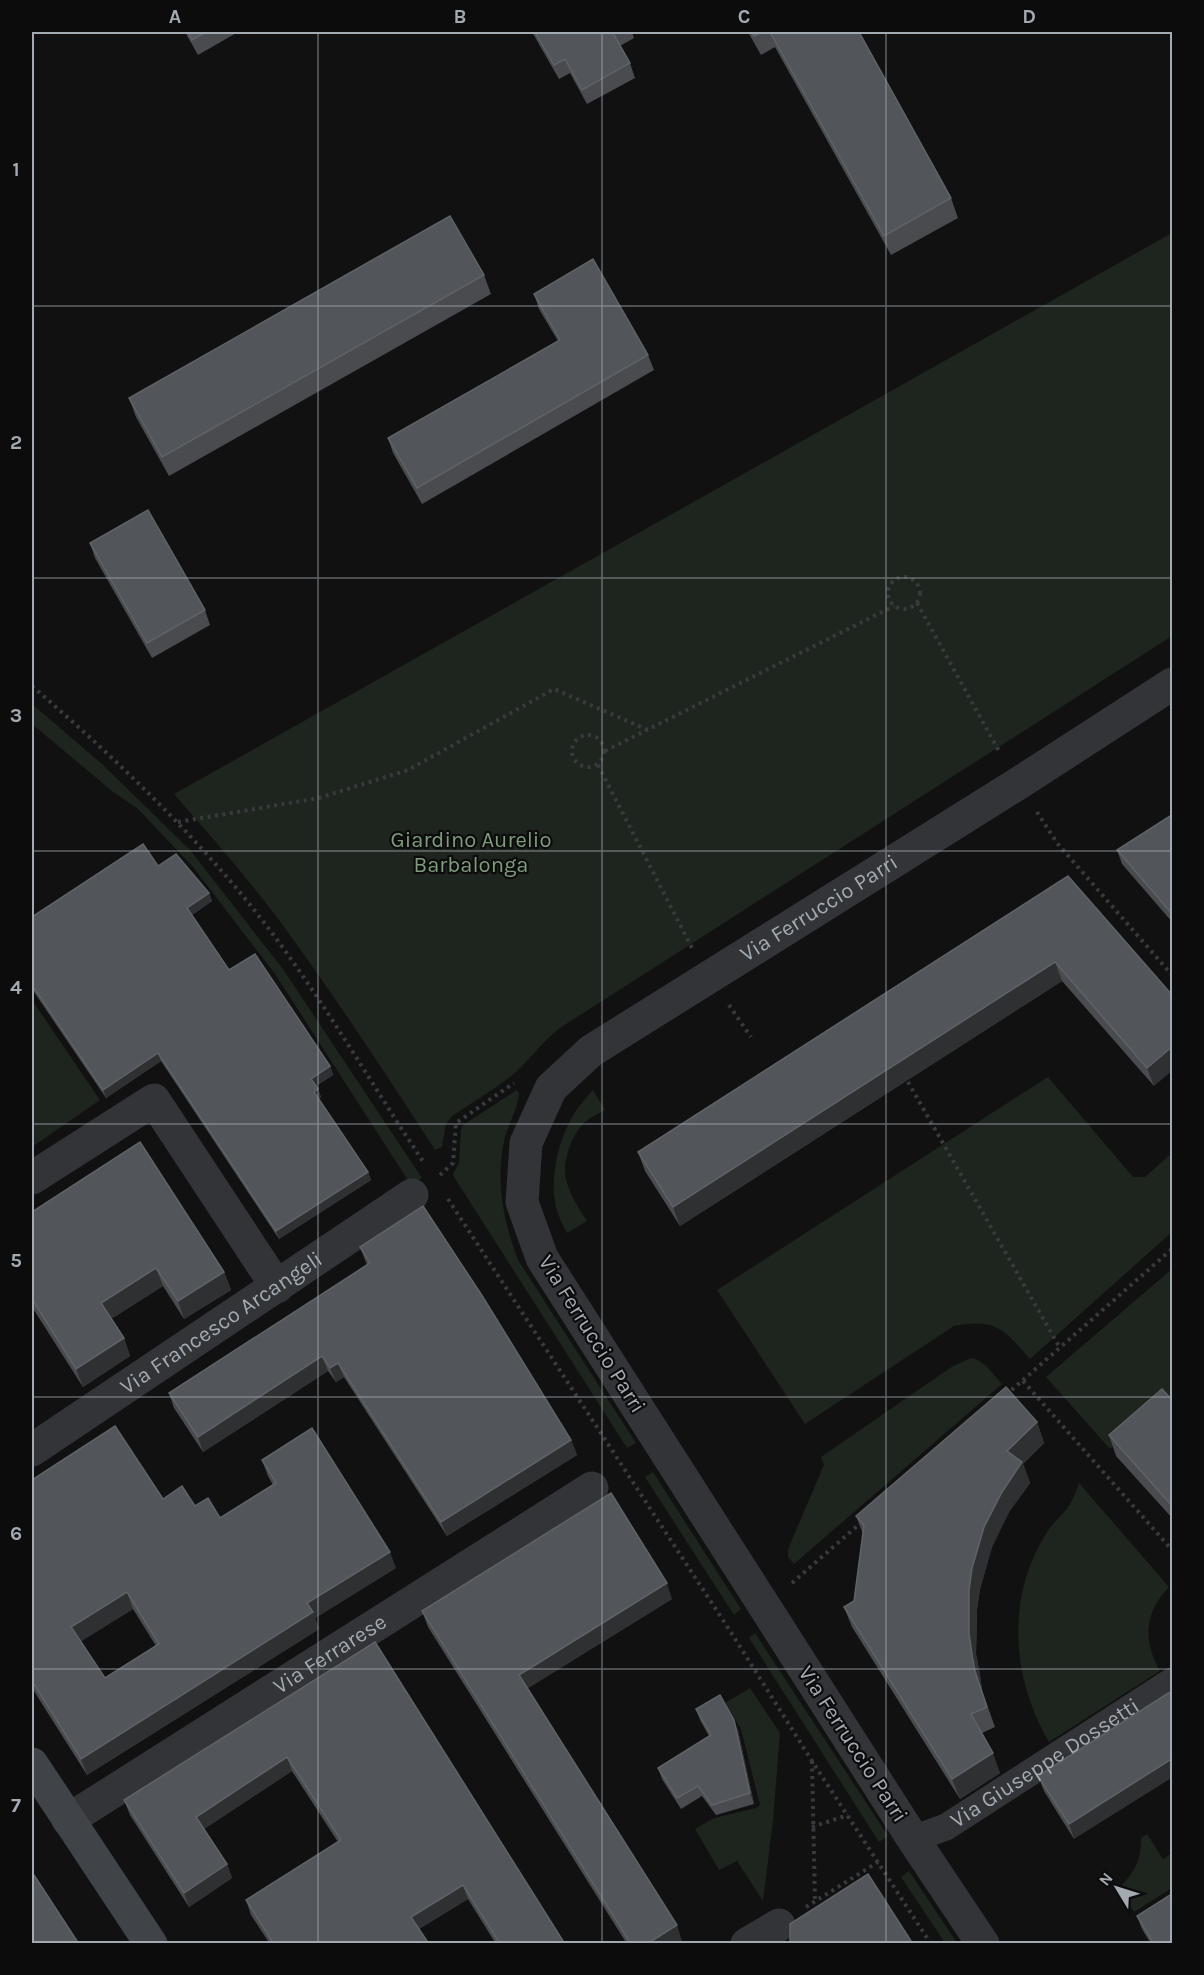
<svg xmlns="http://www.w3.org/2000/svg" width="1204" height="1975" viewBox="0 0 1204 1975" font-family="Karla,sans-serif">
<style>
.green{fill:#1e241e}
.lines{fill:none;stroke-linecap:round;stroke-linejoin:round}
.path{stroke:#383b3e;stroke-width:4;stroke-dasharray:3 4.5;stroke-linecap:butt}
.pedestrian{stroke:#323437;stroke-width:27}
.minor{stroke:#323437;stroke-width:33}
.secondary{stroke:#404347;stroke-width:33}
.wall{fill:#494b4f;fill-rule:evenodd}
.shaded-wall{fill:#2e3032}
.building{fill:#52555a;stroke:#5f6368;stroke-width:1.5;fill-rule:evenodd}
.grid{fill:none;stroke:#a3aab2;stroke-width:1.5;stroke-opacity:0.55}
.labels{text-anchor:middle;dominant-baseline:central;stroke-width:4.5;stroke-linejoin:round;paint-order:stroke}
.park-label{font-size:22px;fill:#7f9b7c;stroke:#0c0c0d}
.street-label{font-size:22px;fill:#a3aab2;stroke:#0c0c0d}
.neatline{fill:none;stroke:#a3aab2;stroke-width:2}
.grid-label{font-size:20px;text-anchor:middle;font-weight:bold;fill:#a3aab2}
</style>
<rect width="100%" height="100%" fill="#111112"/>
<g class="green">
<path d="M1172,233V636L560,1028C541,1042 529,1062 510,1077C492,1091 471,1103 452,1116L446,1124L442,1147L435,1150C384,1071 332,992 276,916C244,874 209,834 174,794Z"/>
<polygon points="32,704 102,764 190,850 283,969 422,1178 411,1185 275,974 193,867 138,809 112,791 32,724"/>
<polygon points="32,1000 100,1100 32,1147"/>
<path d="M1048,1077L1133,1177H1145L1172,1153V1232L1030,1359C1004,1329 995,1318 954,1326L805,1424L717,1290Z"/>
<path d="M517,1090L519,1093C518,1108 509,1123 505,1137C495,1179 503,1221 518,1260L636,1443L627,1448L454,1177L453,1174L459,1163L461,1129L463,1125Z"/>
<path d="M593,1090L605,1110C599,1113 591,1117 585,1122C572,1134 562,1161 566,1179C569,1194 579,1208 587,1221L567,1233C563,1225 558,1216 556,1207C549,1177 559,1138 575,1112C580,1104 587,1097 593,1090Z"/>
<polygon points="1172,1269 1172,1413 1163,1403 1110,1449 1046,1377"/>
<path d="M971,1358C984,1360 993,1374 1002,1384L794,1564L788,1557V1549L824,1465L821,1457L953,1366Z"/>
<polygon points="653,1472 741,1609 734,1615 645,1477"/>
<path d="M1079,1483L1169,1587C1144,1613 1143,1641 1160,1671L1049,1742C1014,1683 1006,1606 1040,1544C1044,1538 1047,1531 1052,1525C1058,1518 1065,1512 1070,1504C1074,1498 1076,1490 1079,1483Z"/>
<polygon points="755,1633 888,1836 879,1842 749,1638"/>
<polygon points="750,1688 780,1733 773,1821 763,1901 737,1861 719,1870 695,1829 714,1818 756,1808 760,1805 741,1729 725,1703"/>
<path d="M1147,1834L1163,1859L1172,1853V1888L1134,1912L1119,1889C1135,1870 1141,1863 1141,1838Z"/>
<polygon points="909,1871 957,1943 945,1943 901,1877"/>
</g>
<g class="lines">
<g class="path">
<circle cx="904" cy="593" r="16"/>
<polyline points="917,603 1000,753"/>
<path d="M32,686C106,750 179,819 242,895C311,978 364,1073 424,1163"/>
<circle cx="588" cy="751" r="16"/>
<polyline points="605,751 894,606"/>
<polyline points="598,765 692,948"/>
<polyline points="1037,812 1057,843 1172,975"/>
<polyline points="178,822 319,798 408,770 554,689 648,730"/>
<polyline points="729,1005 751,1037"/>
<polyline points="908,1082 1060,1348"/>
<polyline points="440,1175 453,1163 456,1123 514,1083"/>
<polyline points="448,1199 732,1634 812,1761 931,1944"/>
<polyline points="1023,1381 1172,1550"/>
<polyline points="1006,1395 1172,1249"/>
<polyline points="792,1583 863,1521"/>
<polyline points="812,1761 815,1902"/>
<polyline points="812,1827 848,1815"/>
<polyline points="806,1907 878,1862"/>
</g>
<path class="pedestrian" id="s1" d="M913,1839L946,1827L1172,1681"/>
<g class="minor">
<polyline points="32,1178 154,1100 277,1287"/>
<path id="s2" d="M32,1450L412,1195"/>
<path id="s3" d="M68,1820L592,1488"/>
<polyline points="747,1944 779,1925"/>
<path id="s4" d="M983,1944L913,1839L542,1258L522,1202L526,1143L551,1088L591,1051L1019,783L1172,684"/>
</g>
<polyline class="secondary" points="32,1764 151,1944"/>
</g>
<g class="wall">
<polygon points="185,32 238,32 198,55"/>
<polygon points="532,32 632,32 634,38 620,46 630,63 635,78 587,104 570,73 559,79"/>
<polygon points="748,32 859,32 951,198 958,218 891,255 775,47 761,55"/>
<polygon points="484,275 491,294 169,476 136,417 129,398"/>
<polygon points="534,294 648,355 654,370 422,504 393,453 388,438 558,341 539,309"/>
<polygon points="90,543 205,610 210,625 152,658 95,558"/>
<polygon points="1173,814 1173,923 1122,864 1117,850"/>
<polygon points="158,866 209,893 212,901 192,915 229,970 330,1066 333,1075 316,1086 321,1097 319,1099 368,1172 371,1180 279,1239 161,1061 106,1098 32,989 32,917"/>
<polygon points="1068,876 1173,996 1154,1086 1062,981 680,1226 645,1171 638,1152"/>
<polygon points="32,1212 224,1272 231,1290 184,1319 163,1286 111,1319 124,1338 130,1356 83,1387 32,1307"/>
<polygon points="360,1247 571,1440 577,1455 447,1536 344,1377 336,1382 328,1371 203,1452 174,1408 169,1393 367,1265"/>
<polygon points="1173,1401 1173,1519 1116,1456 1109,1435"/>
<polygon points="1037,1422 1044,1443 1023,1464 1030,1483 1009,1512 992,1547 980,1589 977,1610 976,1654 980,1675 982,1691 995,1727 982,1733 1000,1773 960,1799 852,1627 844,1607 854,1601 863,1534 856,1516"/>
<path d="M262,1460L396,1568L315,1618L319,1629L87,1775L32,1688V1480L163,1499L195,1506L220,1518L273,1485L268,1476ZM133,1609L156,1646L105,1678L81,1641Z"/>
<polygon points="672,1599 528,1688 682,1941 678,1944 627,1944 428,1627 422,1611"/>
<polygon points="375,1642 565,1944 496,1944 468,1899 419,1929 429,1944 270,1944 251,1915 246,1900 338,1842 292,1771 204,1829 227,1864 232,1878 189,1907 130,1815 124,1800"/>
<polygon points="1173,1690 1074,1839 1044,1791 1038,1776"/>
<polygon points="696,1709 738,1730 754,1804 716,1815 702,1796 681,1809 662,1779 658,1768 709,1736 700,1720"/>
<polygon points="1137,1916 1173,1944 1151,1944 1142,1929"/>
</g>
<g class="shaded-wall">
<polygon points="209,893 212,901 190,916 187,908"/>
<polygon points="1055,962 1062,981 680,1226 673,1207"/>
<polygon points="1173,1046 1173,1070 1154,1086 1147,1068"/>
<polygon points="158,1053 161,1061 106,1098 103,1090"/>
<polygon points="330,1066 333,1075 314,1087 311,1079"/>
<polygon points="318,1089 321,1097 317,1100 314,1092"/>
<polygon points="368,1172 371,1180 279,1239 276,1231"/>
<polygon points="156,1268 163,1286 108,1321 101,1303"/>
<polygon points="224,1272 231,1290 184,1319 178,1301"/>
<polygon points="124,1338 130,1356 83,1387 76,1369"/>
<polygon points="322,1356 328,1371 203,1452 198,1437"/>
<polygon points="338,1363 344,1377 336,1382 330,1368"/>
<polygon points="1037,1422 1044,1443 1023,1464 1030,1483 1009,1512 992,1547 980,1589 977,1610 976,1654 980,1675 982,1691 995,1727 975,1671 969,1633 969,1590 972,1568 1007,1451"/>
<polygon points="571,1440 577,1455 447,1536 441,1522"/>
<polygon points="390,1552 396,1568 315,1618 319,1629 87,1775 81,1759 307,1603"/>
<polygon points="667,1583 672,1599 525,1690 519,1675"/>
<polygon points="127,1592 133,1609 77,1644 71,1627"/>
<polygon points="734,1720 738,1730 754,1804 750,1793"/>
<polygon points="993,1753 1000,1773 960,1799 952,1779"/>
<polygon points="287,1757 292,1771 201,1831 196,1817"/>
<polygon points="1173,1758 1173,1777 1074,1839 1069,1824"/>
<polygon points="227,1864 232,1878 189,1907 184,1893"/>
<polygon points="463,1885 468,1899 416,1931 411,1917"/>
<polygon points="677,1925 682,1941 678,1944 647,1944"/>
</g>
<g class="building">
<polygon points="188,32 206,32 192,40"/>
<polygon points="535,32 615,32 613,33 630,63 582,90 565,59 554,65"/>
<polygon points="751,32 762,32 754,36"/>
<polygon points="770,32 859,32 951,198 884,236"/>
<polygon points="450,216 484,275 162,457 129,398"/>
<polygon points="593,259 648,355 417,488 388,438 560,340 534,294"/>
<polygon points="148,510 205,610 147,643 90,543"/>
<polygon points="1173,814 1173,915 1117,850"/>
<polygon points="143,844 158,866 176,854 209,893 187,908 229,970 255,954 330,1066 311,1079 318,1089 314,1092 368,1172 276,1231 158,1053 103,1090 32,985 32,917"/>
<polygon points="1068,876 1173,996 1173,1046 1147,1068 1055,962 673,1207 638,1152"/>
<polygon points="140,1142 224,1272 178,1301 156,1268 101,1303 124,1338 76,1369 32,1299 32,1212"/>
<polygon points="423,1206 481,1294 571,1440 441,1522 338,1363 330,1368 322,1356 198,1437 169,1393 370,1263 360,1247"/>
<polygon points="1006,1387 1037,1422 1007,1451 1022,1462 1002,1492 984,1527 972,1568 969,1590 969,1633 972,1655 975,1671 987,1707 971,1714 993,1753 952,1779 844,1607 854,1601 864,1525 856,1516"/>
<polygon points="1162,1389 1173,1401 1173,1507 1109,1435"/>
<path d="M115,1426L163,1499L182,1486L195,1506L208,1498L220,1518L276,1483L262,1460L312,1428L390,1552L307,1603L313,1612L81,1759L32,1681V1480ZM127,1592L159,1644L105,1678L71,1627Z"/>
<polygon points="611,1493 667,1583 519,1675 677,1925 647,1944 631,1944 422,1611"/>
<polygon points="375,1642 565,1944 500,1944 463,1885 411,1917 429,1944 274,1944 246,1900 341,1840 287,1757 196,1817 227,1864 184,1893 124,1800"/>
<polygon points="1173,1690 1173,1758 1069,1824 1038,1776"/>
<polygon points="720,1695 734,1720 750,1793 712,1805 698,1786 677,1798 658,1768 711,1735 696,1709"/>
<polygon points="32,1872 79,1944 32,1944"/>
<polygon points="868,1874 913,1944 790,1944 790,1924"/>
<polygon points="1173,1893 1173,1944 1154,1944 1137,1916"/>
</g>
<path class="grid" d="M318,32V1944M602,32V1944M886,32V1944M32,306H1172M32,578H1172M32,851H1172M32,1124H1172M32,1397H1172M32,1669H1172"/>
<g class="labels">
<g class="park-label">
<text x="471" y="840">Giardino Aurelio<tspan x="471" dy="25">Barbalonga</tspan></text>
</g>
<g class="street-label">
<text stroke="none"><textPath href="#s4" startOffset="1318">Via Ferruccio Parri</textPath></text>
<text stroke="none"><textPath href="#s2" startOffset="228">Via Francesco Arcangeli</textPath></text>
<text transform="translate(592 1334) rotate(58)">Via Ferruccio Parri</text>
<text stroke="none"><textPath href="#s3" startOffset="310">Via Ferrarese</textPath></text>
<text transform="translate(853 1744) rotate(57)">Via Ferruccio Parri</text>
<text stroke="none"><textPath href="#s1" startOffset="153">Via Giuseppe Dossetti</textPath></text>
</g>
</g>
<rect width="1204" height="1975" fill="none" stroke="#0c0c0d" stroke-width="66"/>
<g transform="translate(1117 1888) rotate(308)" stroke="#0c0c0d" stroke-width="4.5" paint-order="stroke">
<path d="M0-4.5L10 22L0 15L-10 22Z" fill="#a3aab2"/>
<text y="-9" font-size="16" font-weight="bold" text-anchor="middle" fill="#a3aab2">N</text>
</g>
<rect x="33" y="33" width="1138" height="1909" class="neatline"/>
<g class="grid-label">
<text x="175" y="23">A</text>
<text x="460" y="23">B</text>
<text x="744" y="23">C</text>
<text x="1029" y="23">D</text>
<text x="16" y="176">1</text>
<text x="16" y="449">2</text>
<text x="16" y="722">3</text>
<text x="16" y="994">4</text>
<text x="16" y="1267">5</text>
<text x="16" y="1540">6</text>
<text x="16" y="1812">7</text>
</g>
</svg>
